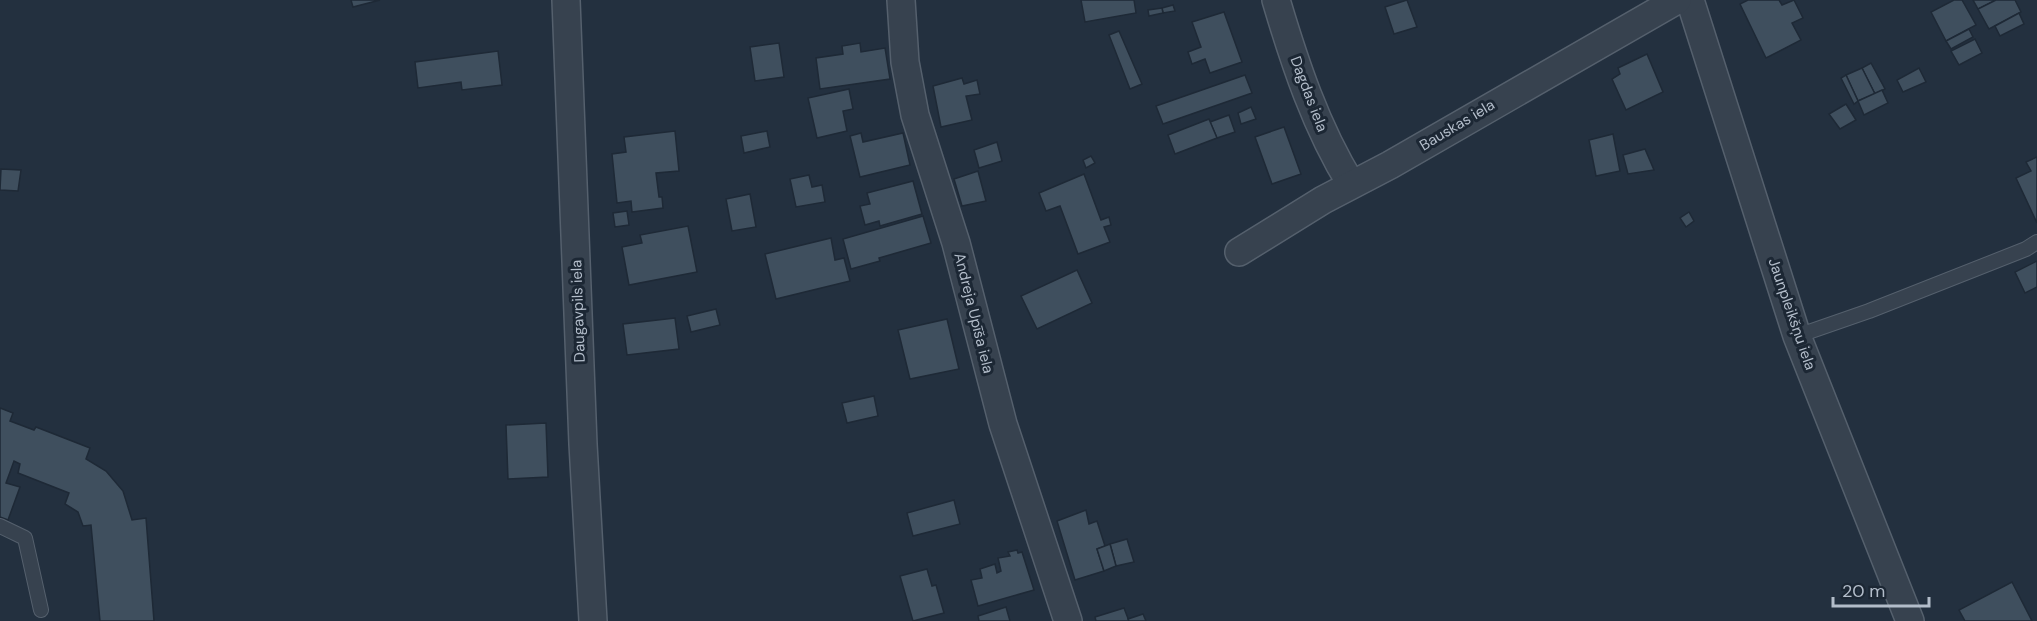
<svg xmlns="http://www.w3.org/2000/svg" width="2037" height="621" viewBox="0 0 2037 621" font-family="'DM Sans',sans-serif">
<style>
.building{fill:#3f4f5e;stroke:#1e2936;stroke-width:1.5}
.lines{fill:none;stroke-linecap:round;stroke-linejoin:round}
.service-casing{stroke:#55606d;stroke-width:16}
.minor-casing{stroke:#55606d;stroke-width:30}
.service{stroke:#37424f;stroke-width:14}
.minor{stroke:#37424f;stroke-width:27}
.labels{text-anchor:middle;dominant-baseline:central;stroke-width:6;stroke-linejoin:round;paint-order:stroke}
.street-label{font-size:15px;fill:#b3bdca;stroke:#1c2734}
</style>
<rect width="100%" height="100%" fill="#23303f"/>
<g class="building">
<polygon points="351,0 380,0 353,7"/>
<polygon points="1081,0 1134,0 1136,13 1085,22"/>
<polygon points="1407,0 1417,27 1394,34 1385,7"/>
<polygon points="1748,0 1779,0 1782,5 1794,0 1803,18 1792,23 1801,40 1766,58 1740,4"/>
<polygon points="1954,0 1962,0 1976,25 1946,41 1931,12"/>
<polygon points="1973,0 1996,0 1978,9"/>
<polygon points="1996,0 2015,0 2021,12 1989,29 1978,9"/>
<polygon points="1173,5 1175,11 1163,13 1162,8"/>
<polygon points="1162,8 1163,13 1149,16 1148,10"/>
<polygon points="1224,12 1242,62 1210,73 1205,59 1192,64 1188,52 1201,47 1192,22"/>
<polygon points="2019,13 2024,24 2000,36 1995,26"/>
<polygon points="1969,29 1973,37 1951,49 1946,41"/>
<polygon points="1119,31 1142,84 1130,89 1109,35"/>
<polygon points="1975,39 1982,53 1959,65 1951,51"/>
<polygon points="779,43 784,77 755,81 750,47"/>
<polygon points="860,43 861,52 885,48 890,79 820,89 816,58 843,54 842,46"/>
<polygon points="498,51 502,85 462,90 461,82 418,88 415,62"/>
<polygon points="1647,54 1663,92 1626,110 1612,79 1620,74 1618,68"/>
<polygon points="1871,63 1885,89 1875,94 1862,68"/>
<polygon points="1862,68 1875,94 1858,101 1846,75"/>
<polygon points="1919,68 1926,82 1903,92 1897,80"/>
<polygon points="1245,75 1252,93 1163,124 1156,106"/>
<polygon points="1846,75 1858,101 1854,104 1841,78"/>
<polygon points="962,78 964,84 977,80 980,94 966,96 972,120 941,127 933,86"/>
<polygon points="849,89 853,109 843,111 847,131 817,138 808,98"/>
<polygon points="1882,90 1888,103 1864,115 1858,101"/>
<polygon points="1846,104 1856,120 1840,129 1829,114"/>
<polygon points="1251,107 1256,119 1241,124 1238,113"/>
<polygon points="1229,115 1235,132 1217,138 1210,122"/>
<polygon points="1209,119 1217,138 1175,154 1168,135"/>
<polygon points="1284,127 1301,174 1272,184 1255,137"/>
<polygon points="675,131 679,171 656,173 659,197 662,197 663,208 632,212 631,201 617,203 612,154 626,152 624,137"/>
<polygon points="767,131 770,147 744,153 741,136"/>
<polygon points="861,133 863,142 903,133 910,165 860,177 850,136"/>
<polygon points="1613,134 1620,171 1596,176 1589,140"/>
<polygon points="997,142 1002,161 979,168 974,150"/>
<polygon points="1645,149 1654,170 1628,174 1623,155"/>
<polygon points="1091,156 1095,163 1086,168 1083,160"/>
<polygon points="2037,157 2037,223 2016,178 2031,171 2026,162"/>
<polygon points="1,169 21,170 18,191 0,190"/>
<polygon points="978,171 986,201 962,206 954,179"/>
<polygon points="1084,174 1101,220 1109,217 1111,225 1104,227 1110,242 1078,254 1060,206 1046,211 1039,193"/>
<polygon points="809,175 812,187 822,185 825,202 796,207 790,179"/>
<polygon points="913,181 922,214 880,226 879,221 865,225 860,206 870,204 867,193"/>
<polygon points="750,194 756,227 732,231 726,199"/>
<polygon points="627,211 629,225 615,227 613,213"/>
<polygon points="1689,212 1694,221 1686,227 1680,218"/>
<polygon points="923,216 931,243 879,258 880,261 851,269 843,239"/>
<polygon points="688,226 697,272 629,285 622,247 642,243 640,235"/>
<polygon points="831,238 835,260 844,258 850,281 776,299 765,254"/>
<polygon points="2037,261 2037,287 2025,293 2015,272"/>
<polygon points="1077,270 1092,303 1037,329 1021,296"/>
<polygon points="716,309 720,325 691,332 687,316"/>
<polygon points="675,318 679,349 627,355 623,324"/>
<polygon points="947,319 959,369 910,379 898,330"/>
<polygon points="874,396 878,416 847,423 842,403"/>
<polygon points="0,408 13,413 10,421 34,430 36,427 90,448 86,459 106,471 123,491 132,520 146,518 154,621 100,621 91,525 83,526 78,512 65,504 69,493 18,473 20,464 14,461 6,483 20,487 8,520 0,517"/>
<polygon points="546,423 548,477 508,479 506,425"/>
<polygon points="954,500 960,524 913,536 907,513"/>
<polygon points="1086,510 1089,524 1097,521 1105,546 1097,549 1104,571 1075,580 1057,521"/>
<polygon points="1127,539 1134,562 1116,566 1110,544"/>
<polygon points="1110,544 1116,566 1104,571 1097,549"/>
<polygon points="1017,550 1018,553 1022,552 1034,590 978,606 971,580 982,578 980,569 995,564 997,573 1001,571 998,558 1010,556 1008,552"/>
<polygon points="927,569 932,586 936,585 944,613 913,621 900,576"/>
<polygon points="2012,582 2032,621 1965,621 1959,610"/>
<polygon points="1006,607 1010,621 979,621 978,616"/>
<polygon points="1124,608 1129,621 1096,621 1095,617"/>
<polygon points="1143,614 1146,621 1129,621 1128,619"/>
</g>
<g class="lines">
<g class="service-casing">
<g id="service">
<polyline points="1797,336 1869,311 2026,249 2037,242"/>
<polyline points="0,526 25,538 41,610"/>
</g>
</g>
<g class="minor-casing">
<g id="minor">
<polyline points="566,0 583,444 593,621"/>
<polyline points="901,0 905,62 915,115 956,243 1003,424 1068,621"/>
<path d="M1276,0C1295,64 1316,127 1351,184"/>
<polyline points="1690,0 1797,336 1910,621"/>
<polyline points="1239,252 1323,200 1390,165 1677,0"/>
</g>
</g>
<use href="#service" class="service"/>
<use href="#minor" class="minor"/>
</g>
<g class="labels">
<g class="street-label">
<text transform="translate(1309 94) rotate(69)">Dagdas iela</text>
<text transform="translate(1457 125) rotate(-31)">Bauskas iela</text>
<text transform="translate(578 311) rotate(-92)">Daugavpils iela</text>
<text transform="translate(974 313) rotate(76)">Andreja Upīša iela</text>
<text transform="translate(1792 314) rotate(71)">Jaunpleikšņu iela</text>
</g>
</g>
<path d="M1833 597v9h96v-9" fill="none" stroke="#b3bdca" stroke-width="3"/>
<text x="1842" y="597" font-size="18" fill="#b3bdca" stroke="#1c2734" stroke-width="4.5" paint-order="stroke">20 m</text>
</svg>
